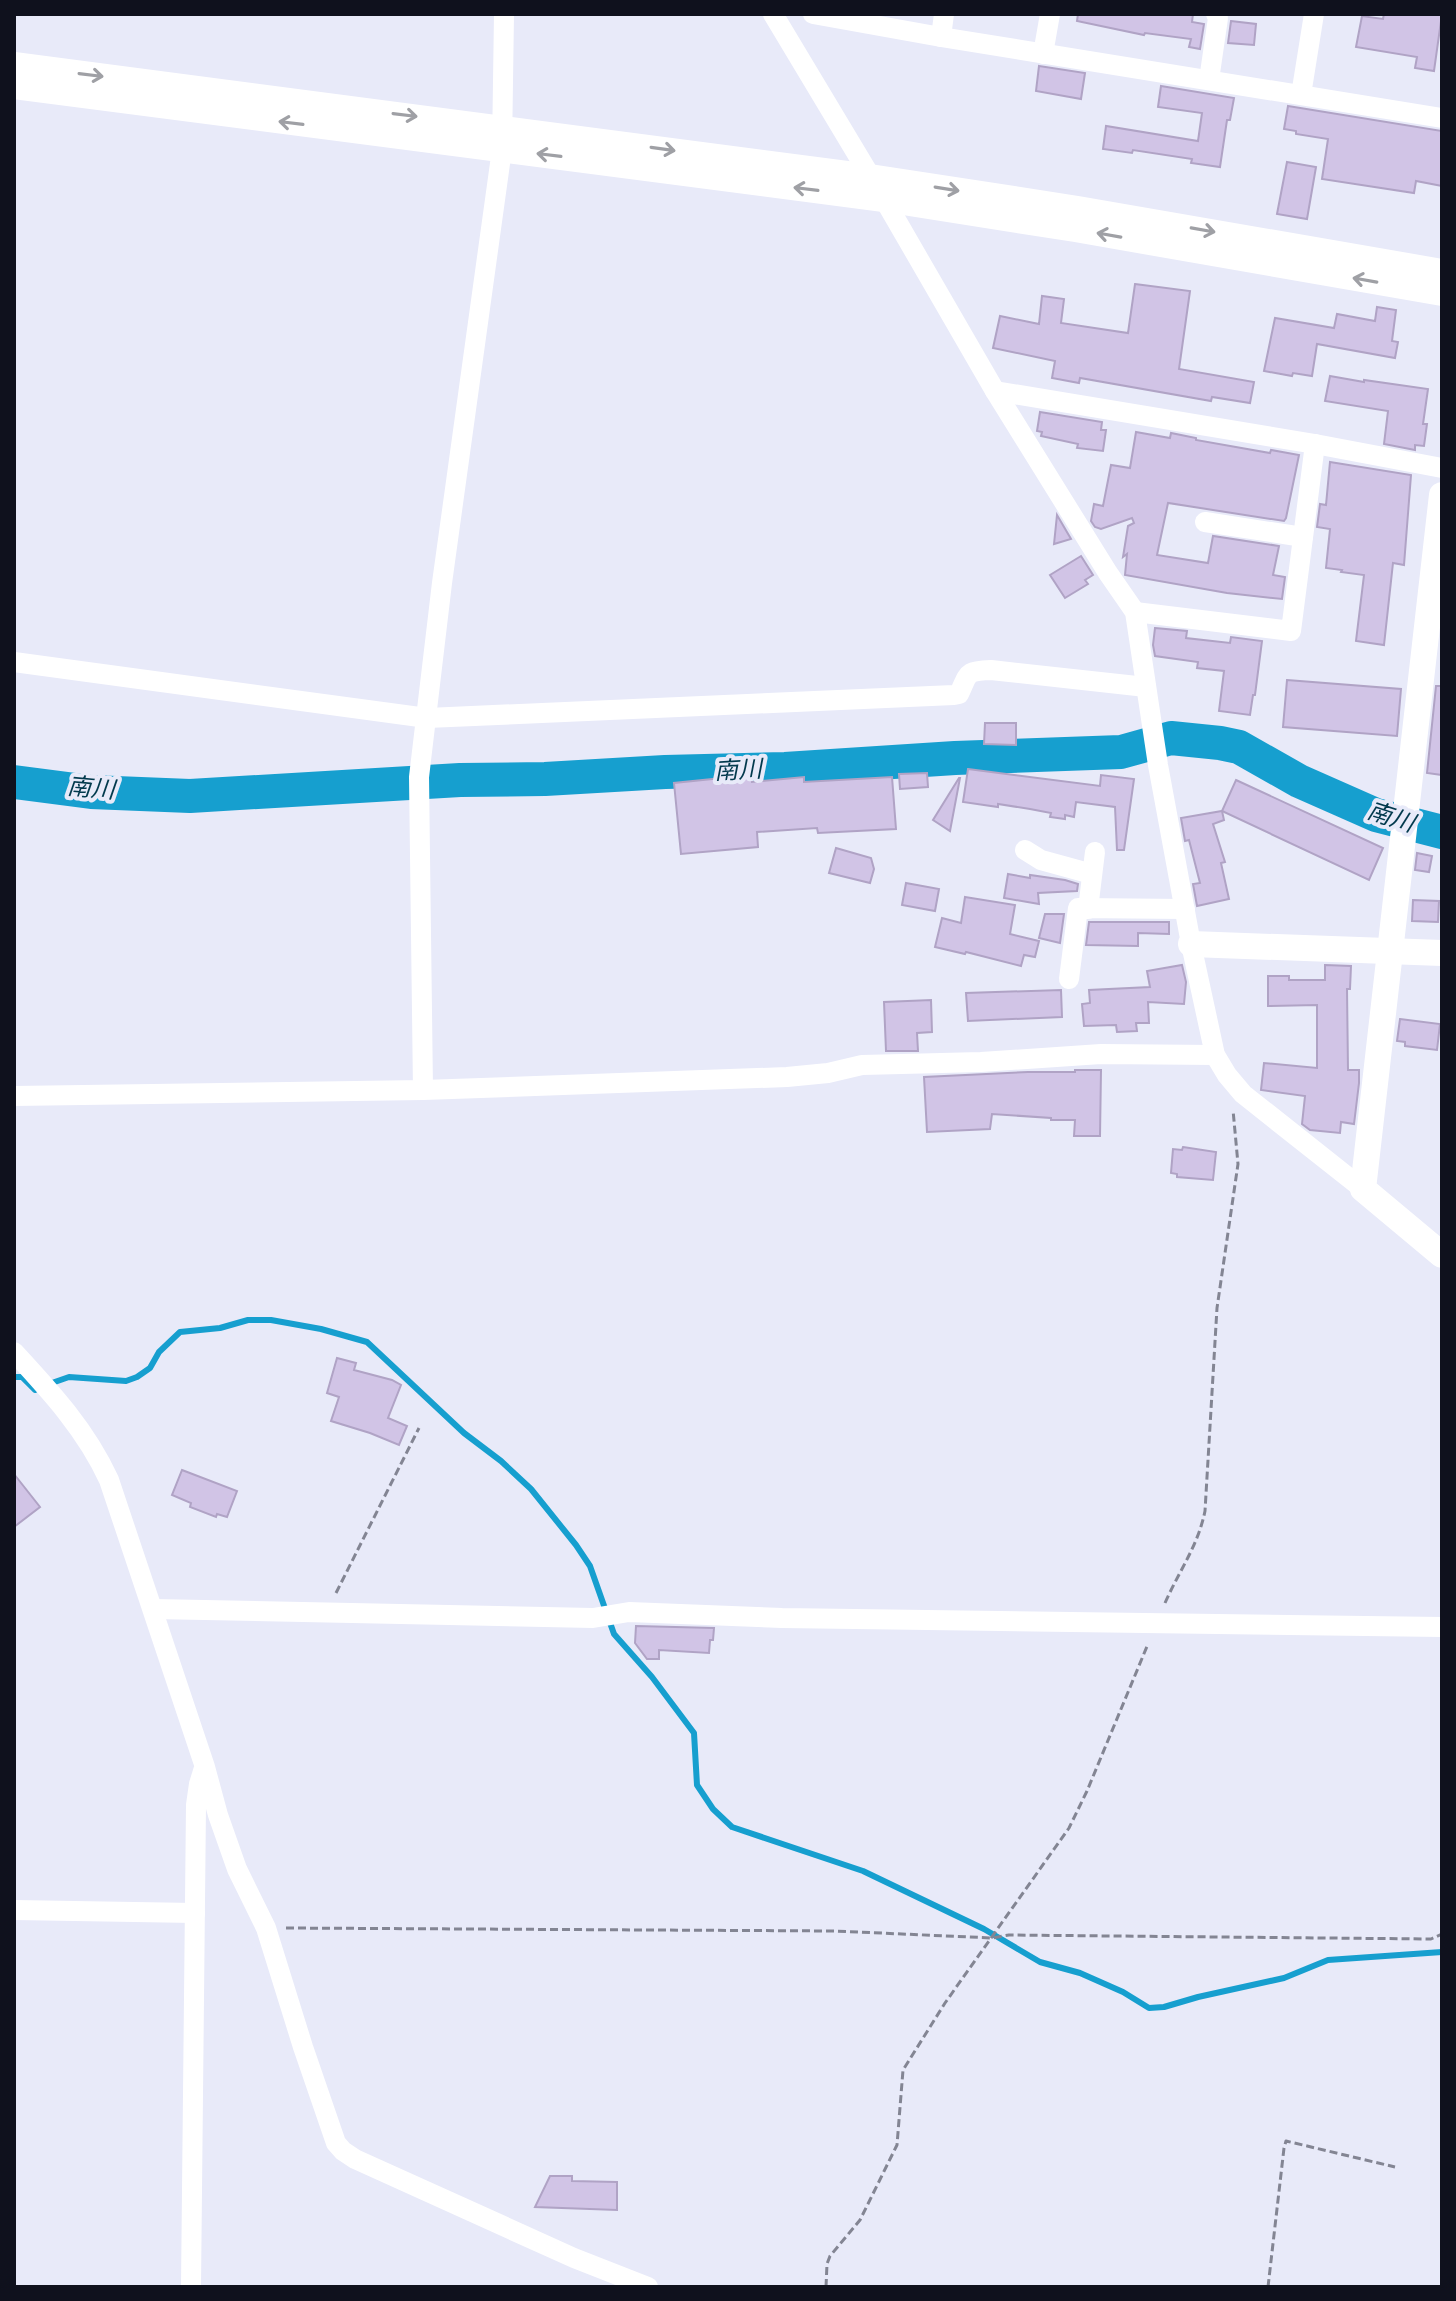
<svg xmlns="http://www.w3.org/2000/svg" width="1456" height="2301" viewBox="0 0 1456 2301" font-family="'DejaVu Sans','Noto Sans JP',sans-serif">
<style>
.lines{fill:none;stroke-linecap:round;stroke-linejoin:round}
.stream{stroke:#169fcf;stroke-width:6}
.river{stroke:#169fcf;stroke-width:34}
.building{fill:#d1c4e6;stroke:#b0a3c5;stroke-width:2}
.path{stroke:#838593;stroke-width:3;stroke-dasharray:8 4;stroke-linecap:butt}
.minor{stroke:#fff;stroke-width:20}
.tertiary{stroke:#fff;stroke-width:26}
.oneway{stroke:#9fa0a5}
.labels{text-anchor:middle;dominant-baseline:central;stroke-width:8;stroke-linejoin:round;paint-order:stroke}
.water-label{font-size:24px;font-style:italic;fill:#02394d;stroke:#e8eaf9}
</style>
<rect width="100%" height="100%" fill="#e8eaf9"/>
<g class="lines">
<g class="stream">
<polyline points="14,1377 22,1377 35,1390 39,1388"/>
<polyline points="49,1384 69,1377 126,1381 137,1377 150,1368 159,1352 180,1332 220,1328 248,1320 271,1320 321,1329 367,1342 464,1433 501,1461 531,1489 576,1545 590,1566 614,1634 652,1677 694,1733 697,1785 713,1809 732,1827 863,1871 984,1929 1040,1962 1080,1973 1123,1992 1149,2008 1164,2007 1198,1997 1284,1978 1328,1960 1442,1952"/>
</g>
<polyline class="river" points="14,782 91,792 190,796 460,780 545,779 665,772 785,769 955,758 1121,752 1171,738 1220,743 1239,747 1299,781 1376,815 1442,832"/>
</g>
<g class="building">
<polygon points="1078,14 1193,14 1192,22 1204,24 1200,49 1189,47 1191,39 1145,33 1144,35 1077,21"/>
<polygon points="1384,14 1442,14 1434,71 1415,68 1417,57 1356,47 1362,16 1383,19"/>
<polygon points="1231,21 1256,24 1254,45 1228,43"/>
<polygon points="1039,66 1085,73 1081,99 1036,91"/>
<polygon points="1161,86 1234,98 1230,120 1227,120 1220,167 1191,163 1192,159 1133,150 1132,153 1103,149 1106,126 1198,141 1202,113 1158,107"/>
<polygon points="1288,106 1442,131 1442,186 1416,181 1414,193 1322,179 1328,139 1296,134 1296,131 1284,129"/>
<polygon points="1287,162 1316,167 1307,219 1277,214"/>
<polygon points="1135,284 1190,291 1179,369 1254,382 1250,403 1212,397 1211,401 1080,378 1079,383 1052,378 1055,361 993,348 1000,316 1039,324 1042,296 1064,299 1061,323 1128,333"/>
<polygon points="1377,307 1396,310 1392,341 1398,342 1395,358 1317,344 1312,376 1293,373 1292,376 1264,371 1275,318 1334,328 1337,314 1375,321"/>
<polygon points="1330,376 1364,382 1364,380 1428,389 1423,424 1427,424 1424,446 1415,445 1415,450 1384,444 1388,411 1325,401"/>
<polygon points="1040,412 1102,422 1101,430 1106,430 1103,451 1077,448 1078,444 1041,436 1042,432 1037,431"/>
<polygon points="1136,432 1170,438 1171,433 1196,438 1196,440 1270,453 1271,450 1299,455 1286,518 1284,521 1168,503 1157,555 1208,563 1213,536 1279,546 1273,575 1285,577 1282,599 1227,593 1125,575 1127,554 1123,557 1128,526 1134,523 1132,518 1101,529 1095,527 1091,521 1094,504 1103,506 1111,465 1130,468"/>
<polygon points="1330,462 1411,475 1404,565 1393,563 1384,645 1356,641 1364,575 1341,572 1342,570 1326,568 1330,529 1317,527 1320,504 1326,505"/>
<polygon points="1057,515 1071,539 1054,544"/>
<polygon points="1081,556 1093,575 1085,580 1088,584 1065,598 1050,575"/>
<polygon points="1155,628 1187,631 1186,638 1230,643 1231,637 1262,641 1255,695 1253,695 1250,715 1219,711 1224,671 1197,668 1198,662 1155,656 1153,645"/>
<polygon points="1287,680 1401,689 1397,736 1283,727"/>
<polygon points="1436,686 1442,686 1442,775 1427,773"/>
<polygon points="985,723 1016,723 1016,745 984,744"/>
<polygon points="968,769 1100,786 1101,775 1134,779 1124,850 1117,850 1115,807 1076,802 1074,817 1065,815 1065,819 1050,817 1051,813 1030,809 998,804 998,807 963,802"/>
<polygon points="927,773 928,787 900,789 899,774"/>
<polygon points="751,775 752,782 804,777 804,782 892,777 896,829 818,833 817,828 757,832 758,847 681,854 674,783"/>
<polygon points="959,778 960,778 950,831 933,820"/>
<polygon points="1236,780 1383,848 1369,880 1222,811"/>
<polygon points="1222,811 1224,820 1213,824 1225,862 1221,863 1229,899 1197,906 1193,884 1200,883 1189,840 1185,841 1181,818"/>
<polygon points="836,848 871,858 874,869 870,883 829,873"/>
<polygon points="1417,853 1432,856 1429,872 1415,870"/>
<polygon points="1008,874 1030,878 1030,875 1065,880 1078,884 1077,891 1038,893 1039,904 1004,898"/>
<polygon points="906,883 939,889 935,911 902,905"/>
<polygon points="965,897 1015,905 1010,934 1039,941 1035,957 1024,955 1021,966 966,952 965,954 935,947 942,918 961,923"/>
<polygon points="1413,900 1439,901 1438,922 1412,921"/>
<polygon points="1045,914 1064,914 1060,943 1039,938"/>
<polygon points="1089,922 1169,922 1169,934 1138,933 1138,946 1086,945"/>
<polygon points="1182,965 1186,982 1184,1004 1148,1002 1149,1023 1136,1023 1137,1031 1117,1032 1116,1025 1084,1026 1082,1004 1090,1003 1089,990 1150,987 1147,971"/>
<polygon points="1325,965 1351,966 1350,989 1347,989 1348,1070 1359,1070 1359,1083 1354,1124 1341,1122 1340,1133 1310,1130 1302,1124 1305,1096 1261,1090 1264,1063 1317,1068 1317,1005 1268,1006 1268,976 1289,976 1289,980 1325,980"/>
<polygon points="1061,990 1062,1017 968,1021 966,993"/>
<polygon points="931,1000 932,1032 917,1033 918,1051 886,1051 884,1002"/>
<polygon points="1400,1019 1440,1024 1437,1050 1405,1046 1405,1042 1397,1041"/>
<polygon points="1075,1070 1101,1070 1100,1136 1074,1136 1075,1120 1051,1120 1051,1118 992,1114 990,1129 927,1132 924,1077 1028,1072 1075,1072"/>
<polygon points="1183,1147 1216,1152 1213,1180 1177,1177 1177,1174 1171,1173 1173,1149 1182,1150"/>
<polygon points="337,1358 356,1363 354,1370 392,1380 401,1385 388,1418 407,1426 399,1445 370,1433 331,1421 339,1397 327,1393"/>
<polygon points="182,1470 237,1491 227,1517 217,1514 216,1517 190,1507 191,1503 172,1495"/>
<polygon points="14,1474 40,1507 14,1527"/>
<polygon points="636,1626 714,1628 713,1640 710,1640 709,1653 659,1650 659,1659 647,1659 635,1643"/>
<polygon points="550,2176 572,2176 572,2181 617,2182 617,2210 535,2207"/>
</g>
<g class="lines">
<g class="path">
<polyline points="336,1593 419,1428"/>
<path d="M1165,1603C1179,1571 1198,1546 1205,1511L1217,1308L1238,1164L1233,1110"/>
<polyline points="286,1928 835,1931 992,1938 1009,1935 1431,1939 1442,1934"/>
<polyline points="826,2287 827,2264 830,2256 860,2220 897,2145 903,2070 945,2003 1069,1828 1087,1791 1148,1644"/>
<polyline points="1268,2287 1284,2148 1286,2141 1395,2167"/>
</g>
<g class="minor">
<polyline points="773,14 884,199 995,391 1108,573 1135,612 1158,765 1191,944 1215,1055 1227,1075 1243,1094 1363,1189"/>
<polyline points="813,14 941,37 1442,118"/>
<polyline points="941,37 944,14"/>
<polyline points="1043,54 1050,14"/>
<polyline points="1209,80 1218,18 1216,14"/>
<polyline points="1301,95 1314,14"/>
<polyline points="995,391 1315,444 1442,468"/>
<polyline points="1205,522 1303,537"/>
<polyline points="1135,612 1291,631 1315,444"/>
<path d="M14,662L427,718L954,695L959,694C969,673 965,671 991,670L1146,687"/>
<polyline points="1025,850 1041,860 1092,874"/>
<polyline points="1088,909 1095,852"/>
<polyline points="1069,979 1078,908 1185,909"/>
<polyline points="423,1090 787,1077 828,1073 862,1065 981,1062 1101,1054 1215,1055"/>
<polyline points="14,1096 423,1090 419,777 442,583 502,149 504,14"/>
<path d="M14,1352C51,1392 86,1430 109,1480L205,1767L218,1815L237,1869L266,1928L303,2047L336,2143L343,2151L355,2159L574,2258L648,2287"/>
<polyline points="153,1609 593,1618 629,1612 782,1618 1442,1627"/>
<polyline points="14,1910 195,1913"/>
<polyline points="191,2287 196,1805 199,1784 204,1768"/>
</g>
<g class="tertiary">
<polyline points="14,65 870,177 1078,209 1442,272"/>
<polyline points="14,86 884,199 1075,229 1442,293"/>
<polyline points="1442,495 1363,1189 1442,1255"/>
<polyline points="1191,944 1442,953"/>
</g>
</g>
<defs><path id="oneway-shaft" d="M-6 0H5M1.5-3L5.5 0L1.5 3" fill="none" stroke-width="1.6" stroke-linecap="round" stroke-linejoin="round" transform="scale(2)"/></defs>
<g class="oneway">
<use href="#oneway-shaft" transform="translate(91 75) rotate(7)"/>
<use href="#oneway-shaft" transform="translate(405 115) rotate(7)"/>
<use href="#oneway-shaft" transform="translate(291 123) rotate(-173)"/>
<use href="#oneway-shaft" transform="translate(663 149) rotate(8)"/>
<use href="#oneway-shaft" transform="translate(549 155) rotate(-173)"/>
<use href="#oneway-shaft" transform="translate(806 189) rotate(-173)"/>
<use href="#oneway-shaft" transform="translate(947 189) rotate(9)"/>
<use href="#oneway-shaft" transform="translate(1203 230) rotate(10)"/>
<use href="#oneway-shaft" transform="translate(1109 235) rotate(-170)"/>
<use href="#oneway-shaft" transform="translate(1365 280) rotate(-170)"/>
</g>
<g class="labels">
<g class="water-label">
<text transform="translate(738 770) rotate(-3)">南川</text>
<text transform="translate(91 788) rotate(5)">南川</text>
<text transform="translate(1391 817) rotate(18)">南川</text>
</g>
</g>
<rect width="1456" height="2301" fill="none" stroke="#0f111d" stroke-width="32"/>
</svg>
